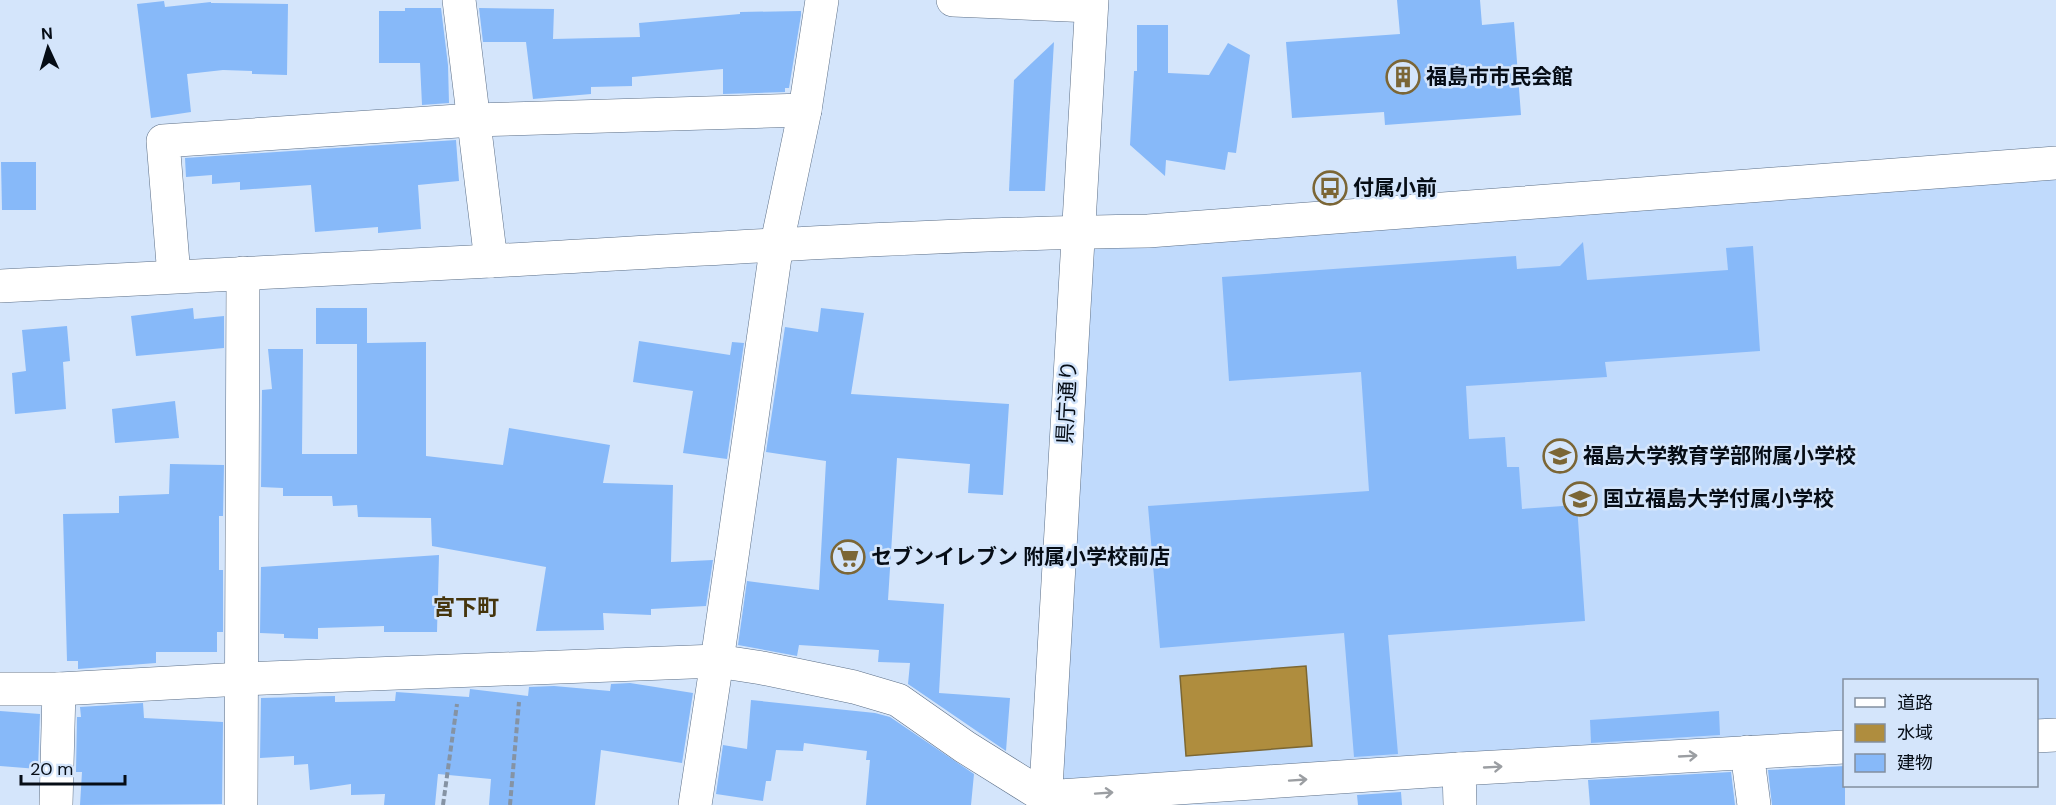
<svg xmlns="http://www.w3.org/2000/svg" width="2056" height="805" viewBox="0 0 2056 805" font-family="'DM Sans','Noto Sans JP',sans-serif">
<style>
.built{fill:#c0dafc}
.water{fill:#af8d3e;stroke:#7c6732;stroke-width:1.5}
.building{fill:#87b9f9}
.lines{fill:none;stroke-linecap:round;stroke-linejoin:round}
.minor-casing{stroke:#5c6f87;stroke-width:34}
.path{stroke:#8593a4;stroke-width:4;stroke-dasharray:6 3;stroke-linecap:butt}
.minor{stroke:#fff;stroke-width:33}
.oneway{stroke:#9b9ea2}
.labels{text-anchor:middle;dominant-baseline:central;stroke-width:5;stroke-linejoin:round;paint-order:stroke}
.poi-label{font-size:21px;font-weight:bold;fill:#060d16;stroke:#d4e5fb;text-anchor:start}
.street-label{font-size:21px;fill:#060d16;stroke:#d4e5fb}
.neighbourhood-label{font-size:22px;font-weight:bold;fill:#45350c;stroke:#d4e5fb}
</style>
<rect width="100%" height="100%" fill="#d4e5fb"/>
<polygon class="built" points="2056,163 2056,735 2037,736 2036,680 1844,680 1844,748 1045,797 1077,232"/>
<polygon class="water" points="1306,666 1312,746 1186,756 1180,676"/>
<g class="building">
<polygon points="1397,0 1480,0 1482,25 1514,22 1521,115 1385,125 1384,112 1292,118 1286,42 1400,34"/>
<polygon points="164,1 165,7 211,2 211,3 288,4 287,75 252,74 252,71 223,70 187,74 191,112 151,118 137,4"/>
<polygon points="405,8 441,8 448,65 449,103 422,105 420,63 379,63 379,11 405,11"/>
<polygon points="479,8 554,9 553,39 640,37 639,23 740,14 740,12 801,11 801,15 789,88 785,88 785,92 723,94 723,69 632,77 632,86 591,87 591,94 533,99 526,42 483,42"/>
<polygon points="1137,25 1168,25 1168,73 1209,75 1228,43 1250,55 1236,153 1228,152 1225,170 1166,160 1165,176 1130,145 1134,71 1137,71"/>
<polygon points="1054,42 1045,191 1009,191 1014,80"/>
<polygon points="456,140 459,181 418,185 421,229 378,233 378,227 315,232 311,185 240,190 240,182 212,184 212,175 186,177 185,158"/>
<polygon points="1,162 36,162 36,210 2,210"/>
<polygon points="1583,242 1587,280 1728,270 1726,248 1753,246 1760,351 1605,362 1607,377 1466,386 1469,439 1505,437 1507,467 1519,467 1522,509 1577,505 1585,621 1388,635 1398,754 1354,757 1344,633 1160,648 1148,506 1369,491 1361,372 1229,381 1222,277 1516,256 1517,269 1560,266"/>
<polygon points="193,308 194,319 224,316 224,348 136,356 131,316"/>
<polygon points="316,308 367,308 367,343 426,342 426,456 503,465 509,428 610,445 603,483 673,485 671,562 713,560 706,606 651,609 651,615 603,613 604,630 536,631 546,567 432,546 431,518 358,517 357,505 333,506 332,496 283,496 283,488 261,487 262,390 272,389 268,349 303,349 302,454 357,454 357,344 316,344"/>
<polygon points="821,308 864,313 851,394 1009,404 1003,495 968,493 970,464 897,458 888,600 944,604 939,693 1010,698 1006,751 908,684 910,663 878,662 879,650 799,645 797,656 738,645 747,581 819,590 826,461 766,452 785,327 818,332"/>
<polygon points="67,326 70,361 63,362 66,409 15,414 12,373 26,371 22,330"/>
<polygon points="639,341 730,355 732,342 744,343 727,459 683,453 693,391 633,382"/>
<polygon points="175,401 179,438 115,443 112,409"/>
<polygon points="170,464 224,465 223,516 219,516 219,570 223,570 223,632 217,632 217,652 156,652 156,663 78,669 78,661 67,661 63,514 119,513 119,496 169,494"/>
<polygon points="439,555 437,632 384,632 384,626 318,628 318,639 284,638 284,634 260,633 261,567"/>
<polygon points="630,683 693,693 682,763 601,750 595,805 489,805 491,779 438,774 435,805 384,805 385,794 351,795 351,784 310,790 308,764 294,765 294,756 260,758 261,698 335,696 335,702 395,701 396,692 469,697 470,689 528,696 529,687 554,686 610,691 611,684"/>
<polygon points="751,700 875,713 890,717 974,774 971,805 866,805 870,760 866,760 867,751 804,743 803,751 776,750 771,781 766,781 763,801 716,794 723,745 747,749"/>
<polygon points="143,703 144,718 223,722 222,804 80,805 82,772 76,772 77,717 81,717 80,707"/>
<polygon points="0,711 40,714 38,769 0,766"/>
<polygon points="1719,711 1720,735 1591,743 1590,720"/>
<polygon points="1845,766 1845,805 1772,805 1768,770"/>
<polygon points="1731,772 1735,805 1590,805 1588,780"/>
<polygon points="1401,792 1402,805 1358,805 1357,795"/>
</g>
<g class="lines">
<g class="minor-casing">
<g id="minor">
<polyline points="459,0 491,261"/>
<polyline points="953,0 1091,6"/>
<polyline points="174,276 163,141 473,120 805,110"/>
<path d="M0,286C163,277 327,270 490,261C710,249 929,234 1148,231L2056,163"/>
<polyline points="0,689 59,689 242,679 717,661 762,668 854,687 898,700 965,747 1045,797 1459,769 1844,747"/>
<polyline points="2036,736 2056,735"/>
<polyline points="1747,752 1754,805"/>
<polyline points="1459,769 1460,805"/>
<polyline points="56,805 59,689"/>
<polyline points="241,805 243,273"/>
<polyline points="695,805 717,661 777,243 805,110 822,0"/>
<polyline points="1045,805 1092,0"/>
</g>
</g>
<g class="path">
<polyline points="443,805 457,704"/>
<polyline points="510,805 519,702"/>
</g>
<use href="#minor" class="minor"/>
</g>
<defs><path id="oneway-shaft" d="M-6 0H5M1.5-3L5.5 0L1.5 3" fill="none" stroke-width="1.6" stroke-linecap="round" stroke-linejoin="round" transform="scale(1.5)"/></defs>
<g class="oneway">
<use href="#oneway-shaft" transform="translate(1688 756) rotate(-3)"/>
<use href="#oneway-shaft" transform="translate(1493 767) rotate(-3)"/>
<use href="#oneway-shaft" transform="translate(1298 780) rotate(-4)"/>
<use href="#oneway-shaft" transform="translate(1104 793) rotate(-4)"/>
</g>
<defs>
<g id="building-ring" transform="scale(1.725)"><circle r="9.5" fill="#d4e5fb" stroke="#7b6636" stroke-width="1.5"/><path d="M-4-6H4V6H1V3H-1V6H-4ZM-2.5-4.3h1.7v1.8h-1.7ZM.8-4.3h1.7v1.8H.8ZM-2.5-1h1.7V.8h-1.7ZM.8-1h1.7V.8H.8Z" fill="#7b6636"/></g>
<g id="bus-ring" transform="scale(1.725)"><circle r="9.5" fill="#d4e5fb" stroke="#7b6636" stroke-width="1.5"/><path d="M-5-6H5V4H4V6H2V4H-2V6H-4V4H-5ZM-3.5-4V0h7V-4ZM-3.5 1.2v1.5H-2V1.2ZM2 1.2v1.5H3.5V1.2Z" fill="#7b6636"/></g>
<g id="school-ring" transform="scale(1.725)"><circle r="9.5" fill="#d4e5fb" stroke="#7b6636" stroke-width="1.5"/><path d="M0-5L7-2L0 1L-7-2ZM-4 1L0 2.5L4 1V4Q0 6-4 4Z" fill="#7b6636"/></g>
<g id="supermarket-ring" transform="scale(1.725)"><circle r="9.5" fill="#d4e5fb" stroke="#7b6636" stroke-width="1.5"/><path d="M-6-5.5h2.5l.6 2H6L4.5 2H-2.5L-4.4-4H-6ZM-1.5 3.2a1.3 1.3 0 1 0 .1 0ZM3 3.2a1.3 1.3 0 1 0 .1 0Z" fill="#7b6636"/></g>
</defs>
<g fill-rule="evenodd">
<use href="#building-ring" x="1403" y="77"/>
<use href="#bus-ring" x="1330" y="188"/>
<use href="#school-ring" x="1560" y="456"/>
<use href="#school-ring" x="1580" y="499"/>
<use href="#supermarket-ring" x="848" y="557"/>
</g>
<g class="labels">
<g class="poi-label">
<text x="1426" y="77">福島市市民会館</text>
<text x="1353" y="188">付属小前</text>
<text x="1583" y="456">福島大学教育学部附属小学校</text>
<text x="1603" y="499">国立福島大学付属小学校</text>
<text x="871" y="557">セブンイレブン 附属小学校前店</text>
</g>
<g class="street-label">
<text transform="translate(1067 402) rotate(-87)">県庁通り</text>
</g>
<g class="neighbourhood-label">
<text x="466" y="607">宮下町</text>
</g>
</g>
<rect x="1843" y="679" width="195" height="108" fill="#d4e5fb" stroke="#828f9f" stroke-width="1.5"/>
<rect x="1855" y="698" width="30" height="9" fill="#ffffff" stroke="#828f9f" stroke-width="1.5"/>
<text x="1897" y="709" font-size="18" fill="#060d16">道路</text>
<rect x="1855" y="724" width="30" height="18" fill="#af8d3e" stroke="#828f9f" stroke-width="1.5"/>
<text x="1897" y="739" font-size="18" fill="#060d16">水域</text>
<rect x="1855" y="754" width="30" height="18" fill="#87b9f9" stroke="#828f9f" stroke-width="1.5"/>
<text x="1897" y="769" font-size="18" fill="#060d16">建物</text>
<g transform="translate(48 48) rotate(356)" stroke="#d4e5fb" stroke-width="4.5" paint-order="stroke">
<path d="M0-4.5L10 22L0 15L-10 22Z" fill="#060d16"/>
<text y="-9" font-size="16" font-weight="bold" text-anchor="middle" fill="#060d16">N</text>
</g>
<path d="M21 775v9h104v-9" fill="none" stroke="#060d16" stroke-width="3"/>
<text x="30" y="775" font-size="18" fill="#060d16" stroke="#d4e5fb" stroke-width="4.5" paint-order="stroke">20 m</text>
</svg>
